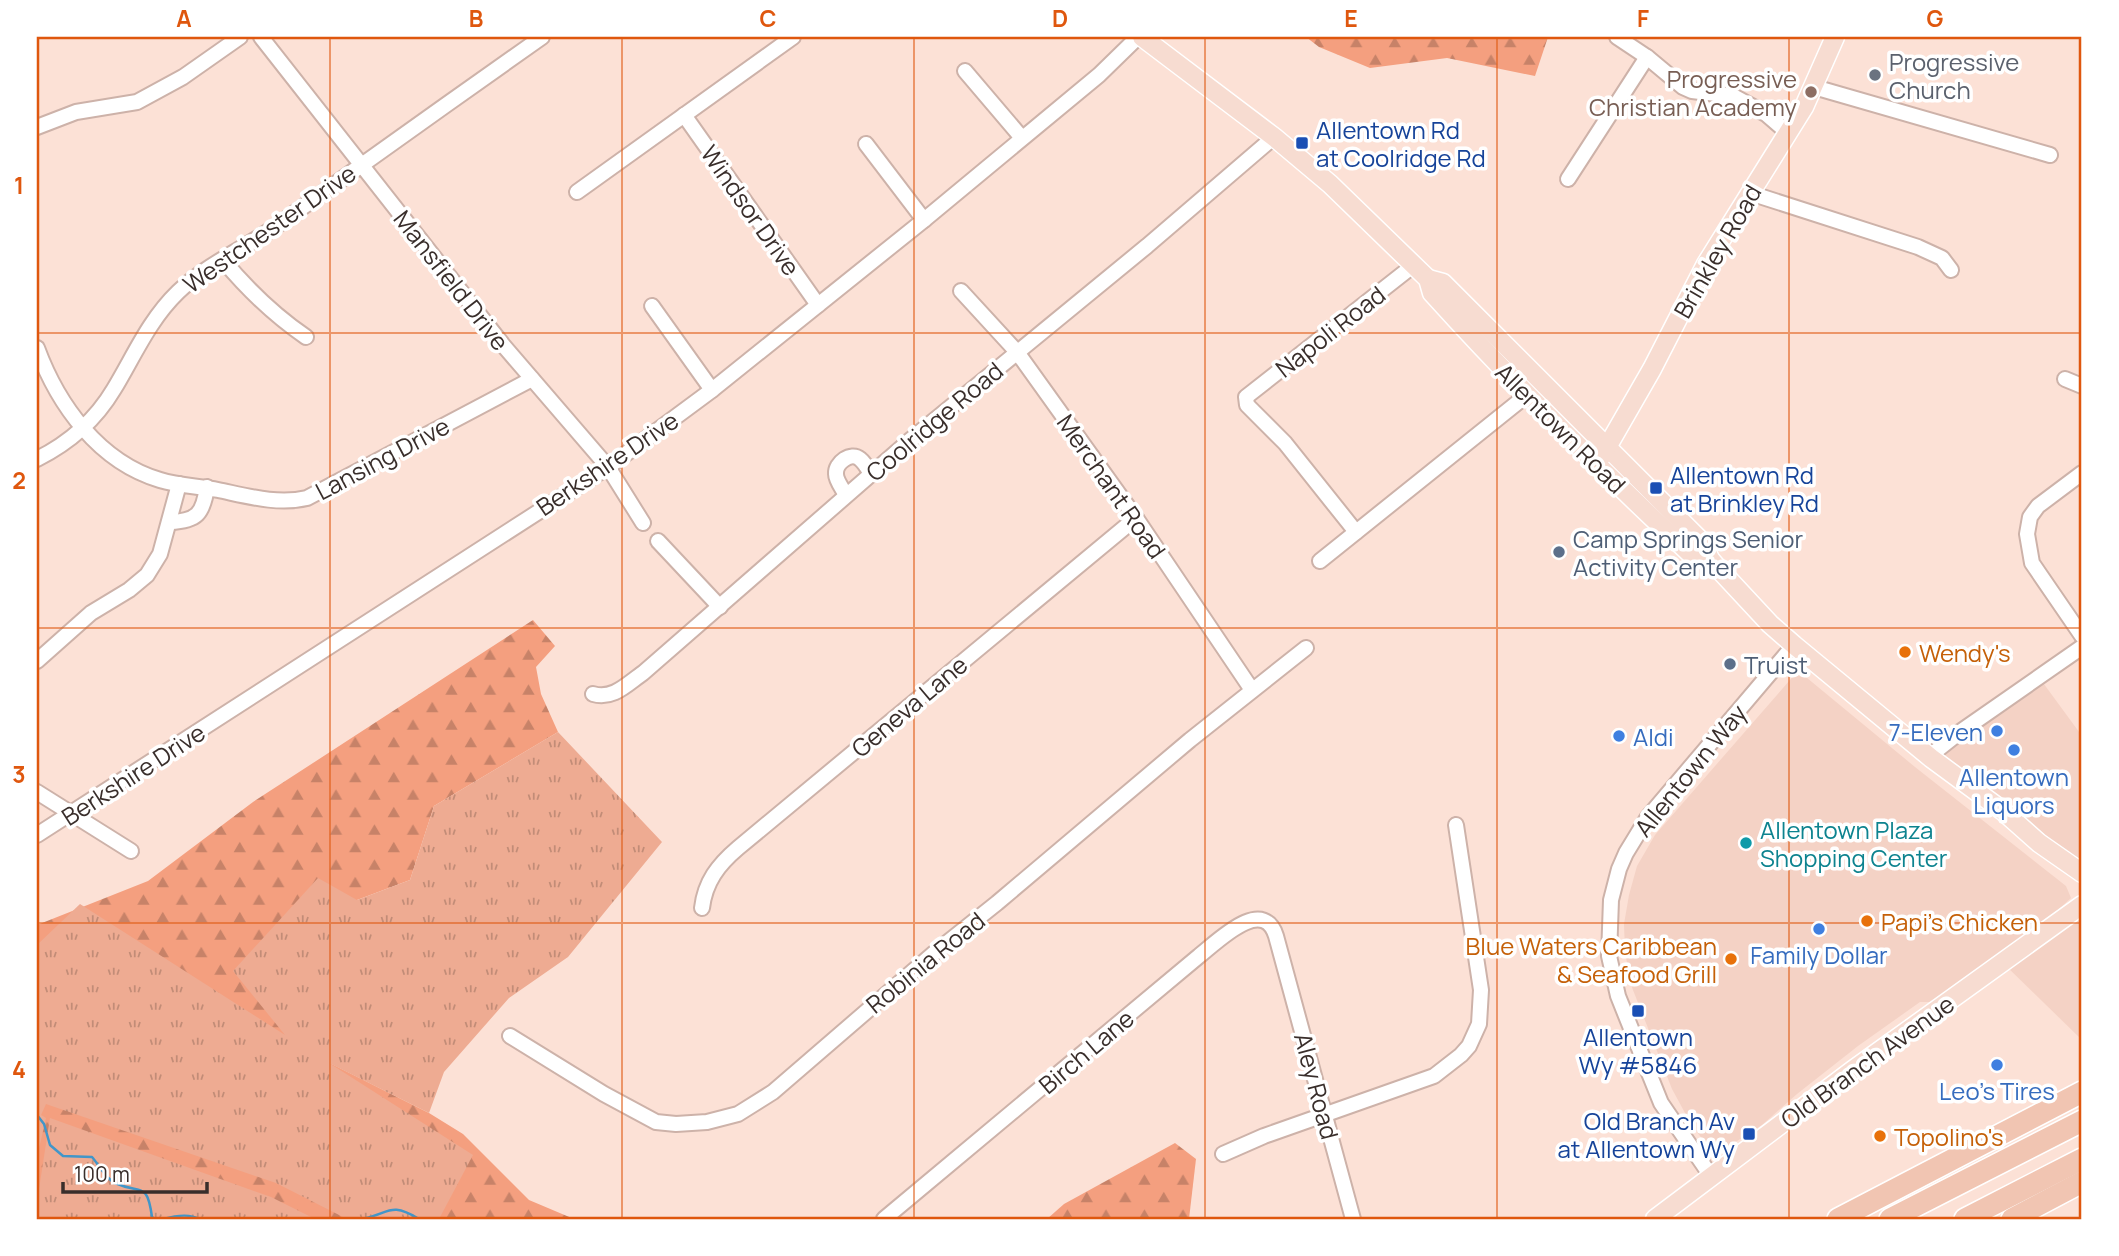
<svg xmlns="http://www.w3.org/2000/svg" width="2119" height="1256" viewBox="0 0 2119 1256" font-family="Manrope,sans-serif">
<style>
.built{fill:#f4d2c5}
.forest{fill:url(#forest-firs)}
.park{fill:url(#park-tufts)}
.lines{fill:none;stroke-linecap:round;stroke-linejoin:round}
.stream{stroke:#4196c9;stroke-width:2.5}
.minor-casing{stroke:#cdb2a9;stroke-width:18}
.major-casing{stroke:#fff;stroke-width:21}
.highway-casing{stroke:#fff;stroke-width:24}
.minor{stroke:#fff;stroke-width:14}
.major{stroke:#f7dcd1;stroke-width:18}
.highway{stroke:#f1c5b2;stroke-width:21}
.grid{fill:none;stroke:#df570e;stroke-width:2;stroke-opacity:0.55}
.worship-dot{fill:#6b7280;stroke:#fff;stroke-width:2.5}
.education-dot{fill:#8d6e63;stroke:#fff;stroke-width:2.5}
.transit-dot{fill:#1a4fb4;stroke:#fff;stroke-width:2.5}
.service-dot{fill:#5c6f8a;stroke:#fff;stroke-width:2.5}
.food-dot{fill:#e8710a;stroke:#fff;stroke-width:2.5}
.shop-dot{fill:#3f7fe0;stroke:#fff;stroke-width:2.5}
.culture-dot{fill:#0f9aa8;stroke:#fff;stroke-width:2.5}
.labels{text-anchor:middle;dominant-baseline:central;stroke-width:7;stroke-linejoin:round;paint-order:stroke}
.worship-label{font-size:24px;fill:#5b616d;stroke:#fff;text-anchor:start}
.education-label{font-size:24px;fill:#785e54;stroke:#fff;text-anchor:end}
.transit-label{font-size:24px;fill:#164399;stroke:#fff;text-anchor:start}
.street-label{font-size:24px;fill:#392e2b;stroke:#fff}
.service-label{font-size:24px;fill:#4e5e75;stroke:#fff;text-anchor:start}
.food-label{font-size:24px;fill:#c56008;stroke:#fff;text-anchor:start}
.shop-label{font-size:24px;fill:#366cbe;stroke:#fff}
.culture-label{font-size:24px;fill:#0d838f;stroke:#fff;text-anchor:start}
.neatline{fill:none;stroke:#df570e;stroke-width:2.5}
.grid-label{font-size:23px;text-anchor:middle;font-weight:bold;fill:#df570e}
</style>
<defs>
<pattern id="forest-firs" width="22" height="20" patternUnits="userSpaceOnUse" patternTransform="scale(1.75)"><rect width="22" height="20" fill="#f49f7f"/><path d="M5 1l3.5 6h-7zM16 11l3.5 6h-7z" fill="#c78268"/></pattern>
<pattern id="park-tufts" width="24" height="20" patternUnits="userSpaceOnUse" patternTransform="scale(1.75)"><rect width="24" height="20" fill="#eeab92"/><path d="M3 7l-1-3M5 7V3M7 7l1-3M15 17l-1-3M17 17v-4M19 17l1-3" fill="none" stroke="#c28c77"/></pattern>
</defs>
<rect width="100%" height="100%" fill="#fce1d6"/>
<g class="built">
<polygon points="1796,673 1801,673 1915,767 2066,886 2071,898 2036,930 1934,1002 1920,1002 1858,1046 1797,1094 1762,1125 1723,1150 1709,1148 1691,1124 1672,1089 1631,985 1625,952 1624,924 1629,895 1637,866 1655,835"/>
<polygon points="2041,680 2082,736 2082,863 1945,758 1947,745"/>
<polygon points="2082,915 2082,1040 2005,965"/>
</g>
<g class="forest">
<polygon points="1306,37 1548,37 1535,76 1447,58 1370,68 1319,47"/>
<polygon points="533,620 555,646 536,667 541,694 558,732 434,806 410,880 357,900 294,1045 429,1113 463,1134 529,1200 574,1219 37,1219 37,925 148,881 253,802"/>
<polygon points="1175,1143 1196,1159 1189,1219 1047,1219 1064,1204"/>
</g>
<g class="park">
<polygon points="558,732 662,842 568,957 509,998 444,1072 429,1113 329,1063 473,1155 439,1219 347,1219 276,1183 46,1104 41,1115 46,1118 37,1157 37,945 80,904 285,1035 233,971 318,878 357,900 410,880 434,806"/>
<polygon points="50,1118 271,1197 315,1219 37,1219 37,1202"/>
</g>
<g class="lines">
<g class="stream">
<path d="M37,1115L44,1124L50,1145L63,1156L92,1157C99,1165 106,1179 115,1183C142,1195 147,1181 152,1217L155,1219"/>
<path d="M163,1219C174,1216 189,1213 199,1219"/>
<path d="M362,1219C390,1214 389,1201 419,1219"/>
</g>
<g class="minor-casing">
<g id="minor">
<polyline points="261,37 503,345 608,467 643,523"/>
<polyline points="1617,37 1647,57 1683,87 1692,91 1733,96 1766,114 1788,133"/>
<polyline points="965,71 1022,138"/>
<polyline points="1814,87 2050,155"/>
<polyline points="684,115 818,305"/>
<polyline points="37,127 76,112 137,102 183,77 240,37"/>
<polyline points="866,144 924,220"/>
<polyline points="1568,179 1647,57"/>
<polyline points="577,192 793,37"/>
<polyline points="1750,193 1918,247 1942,258 1951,270"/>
<path d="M223,260C248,290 274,315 306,337"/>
<polyline points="961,291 1017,352 1136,518 1252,690"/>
<polyline points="652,306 712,390"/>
<path d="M37,348C58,405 99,462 160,480C179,486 199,486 218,490C247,496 278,505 307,498L532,379"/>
<polyline points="2065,379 2082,386"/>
<path d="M37,459C69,443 95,421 114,389C134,356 149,320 178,292C207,264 246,248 279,224C367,161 454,99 542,37"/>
<polyline points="2082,473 2038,506 2030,517 2027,534 2032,563 2082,636"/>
<path d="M846,495C843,489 836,481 836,474C835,463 851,451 860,459C865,463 868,469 871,474"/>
<path d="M170,522C197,521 203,514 207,487"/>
<polyline points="1356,532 1285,443 1247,405 1246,397 1414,265"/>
<polyline points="658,541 720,607"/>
<polyline points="1320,561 1527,395"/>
<polyline points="37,661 91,613 129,590 147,575 160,554 179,484"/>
<path d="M593,694C613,700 627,684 643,673L908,442L1147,246L1274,137"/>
<polyline points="1931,758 1936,751 1960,732 2082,647"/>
<polyline points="37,792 131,851"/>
<polyline points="37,835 608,467 712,390 924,220 1099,75 1138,37"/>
<path d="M702,908C705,882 718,865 738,848L1136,518"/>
<polyline points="510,1036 604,1094 656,1122 676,1124 707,1122 738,1114 773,1092 933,954 997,903 1190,740 1306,648"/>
<polyline points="1223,1154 1264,1136 1434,1076 1461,1055 1469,1046 1479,1024 1481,990 1456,825"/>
<polyline points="1711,1176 1661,1103 1618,996 1609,956 1611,900 1619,869 1626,853 1648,817 1794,645"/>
<path d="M884,1219L1199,956C1217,942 1263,895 1276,936L1353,1219"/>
</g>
</g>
<g class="major-casing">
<g id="major">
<path d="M1142,37L1274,137L1330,184L1428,279L1432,293C1516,386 1604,473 1695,558L1710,559"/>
<polyline points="1428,279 1443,283 1703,543 1710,559 1716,566 1770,624 1794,645 1931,758 2003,811 2039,843 2082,873"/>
<polyline points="1602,456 1652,369 1706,264 1804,107 1835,37"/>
<polyline points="1655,1219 1853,1070 2082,905"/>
</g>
</g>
<g class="highway-casing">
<g id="highway">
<polyline points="1838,1219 2082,1092"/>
<polyline points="1890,1219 2082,1121"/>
<polyline points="1965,1219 2082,1159"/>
<polyline points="2012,1219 2082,1182"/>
</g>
</g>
<use href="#minor" class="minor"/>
<use href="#major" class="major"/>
<use href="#highway" class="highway"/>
</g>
<path class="grid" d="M330,37V1219M622,37V1219M914,37V1219M1205,37V1219M1497,37V1219M1789,37V1219M37,333H2082M37,628H2082M37,923H2082"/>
<circle class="worship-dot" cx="1875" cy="75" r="7"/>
<circle class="education-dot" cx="1811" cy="92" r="7"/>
<g class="transit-dot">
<rect x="1295" y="136" width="14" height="14" rx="3.5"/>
<rect x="1649" y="481" width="14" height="14" rx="3.5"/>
<rect x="1631" y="1004" width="14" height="14" rx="3.5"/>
<rect x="1742" y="1127" width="14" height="14" rx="3.5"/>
</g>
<g class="service-dot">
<circle cx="1559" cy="552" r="7"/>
<circle cx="1730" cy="664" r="7"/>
</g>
<g class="food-dot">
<circle cx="1905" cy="652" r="7"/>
<circle cx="1867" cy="921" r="7"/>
<circle cx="1731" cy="959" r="7"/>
<circle cx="1880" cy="1136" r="7"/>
</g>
<g class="shop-dot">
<circle cx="1997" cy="731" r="7"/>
<circle cx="1619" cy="736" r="7"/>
<circle cx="2014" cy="750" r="7"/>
<circle cx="1819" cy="929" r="7"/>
<circle cx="1997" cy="1065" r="7"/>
</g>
<circle class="culture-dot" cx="1746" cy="843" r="7"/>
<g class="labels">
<g class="worship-label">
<text x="1889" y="61">Progressive<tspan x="1889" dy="28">Church</tspan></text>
</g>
<g class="education-label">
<text x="1797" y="78">Progressive<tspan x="1797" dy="28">Christian Academy</tspan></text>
</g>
<g class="transit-label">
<text x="1316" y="129">Allentown Rd<tspan x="1316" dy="28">at Coolridge Rd</tspan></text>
<text x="1670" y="474">Allentown Rd<tspan x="1670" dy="28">at Brinkley Rd</tspan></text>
<text x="1638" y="1036" text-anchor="middle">Allentown<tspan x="1638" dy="28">Wy #5846</tspan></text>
<text x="1735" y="1120" text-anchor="end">Old Branch Av<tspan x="1735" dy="28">at Allentown Wy</tspan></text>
</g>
<g class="street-label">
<text transform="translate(751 210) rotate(55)">Windsor Drive</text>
<text transform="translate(269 228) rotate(-35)">Westchester Drive</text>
<text transform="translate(1717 251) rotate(-60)">Brinkley Road</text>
<text transform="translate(452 280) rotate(52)">Mansfield Drive</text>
<text transform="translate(1330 331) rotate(-38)">Napoli Road</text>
<text transform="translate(934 421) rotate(-40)">Coolridge Road</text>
<text transform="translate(1561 428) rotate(45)">Allentown Road</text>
<text transform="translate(382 458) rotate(-28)">Lansing Drive</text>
<text transform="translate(607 463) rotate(-34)">Berkshire Drive</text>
<text transform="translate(1112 486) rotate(55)">Merchant Road</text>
<text transform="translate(909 706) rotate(-40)">Geneva Lane</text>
<text transform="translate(1690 770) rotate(-51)">Allentown Way</text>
<text transform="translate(133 774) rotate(-33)">Berkshire Drive</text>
<text transform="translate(925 962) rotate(-39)">Robinia Road</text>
<text transform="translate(1086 1051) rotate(-40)">Birch Lane</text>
<text transform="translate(1867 1061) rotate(-36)">Old Branch Avenue</text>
<text transform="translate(1317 1086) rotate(75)">Aley Road</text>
</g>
<g class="service-label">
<text x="1573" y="538">Camp Springs Senior<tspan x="1573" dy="28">Activity Center</tspan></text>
<text x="1744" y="664">Truist</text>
</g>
<g class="food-label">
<text x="1919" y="652">Wendy's</text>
<text x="1881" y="921">Papi's Chicken</text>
<text x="1717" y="945" text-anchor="end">Blue Waters Caribbean<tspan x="1717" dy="28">&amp; Seafood Grill</tspan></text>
<text x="1894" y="1136">Topolino's</text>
</g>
<g class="shop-label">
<text x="1983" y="731" text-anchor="end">7-Eleven</text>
<text x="1633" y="736" text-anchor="start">Aldi</text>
<text x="2014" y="776">Allentown<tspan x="2014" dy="28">Liquors</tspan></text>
<text x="1819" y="954">Family Dollar</text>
<text x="1997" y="1090">Leo's Tires</text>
</g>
<g class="culture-label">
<text x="1760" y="829">Allentown Plaza<tspan x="1760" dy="28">Shopping Center</tspan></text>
</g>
</g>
<rect width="2119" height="1256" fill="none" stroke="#ffffff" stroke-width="77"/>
<path d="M63 1182v10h144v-10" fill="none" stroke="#392e2b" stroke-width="3.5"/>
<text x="74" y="1182" font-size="21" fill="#392e2b" stroke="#ffffff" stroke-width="5" paint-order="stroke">100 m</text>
<rect x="38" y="38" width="2042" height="1180" class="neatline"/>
<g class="grid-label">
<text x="184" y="27">A</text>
<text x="476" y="27">B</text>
<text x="768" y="27">C</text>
<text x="1060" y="27">D</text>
<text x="1351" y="27">E</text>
<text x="1643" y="27">F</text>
<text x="1935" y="27">G</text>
<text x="19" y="194">1</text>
<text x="19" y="489">2</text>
<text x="19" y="783">3</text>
<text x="19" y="1078">4</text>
</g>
</svg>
